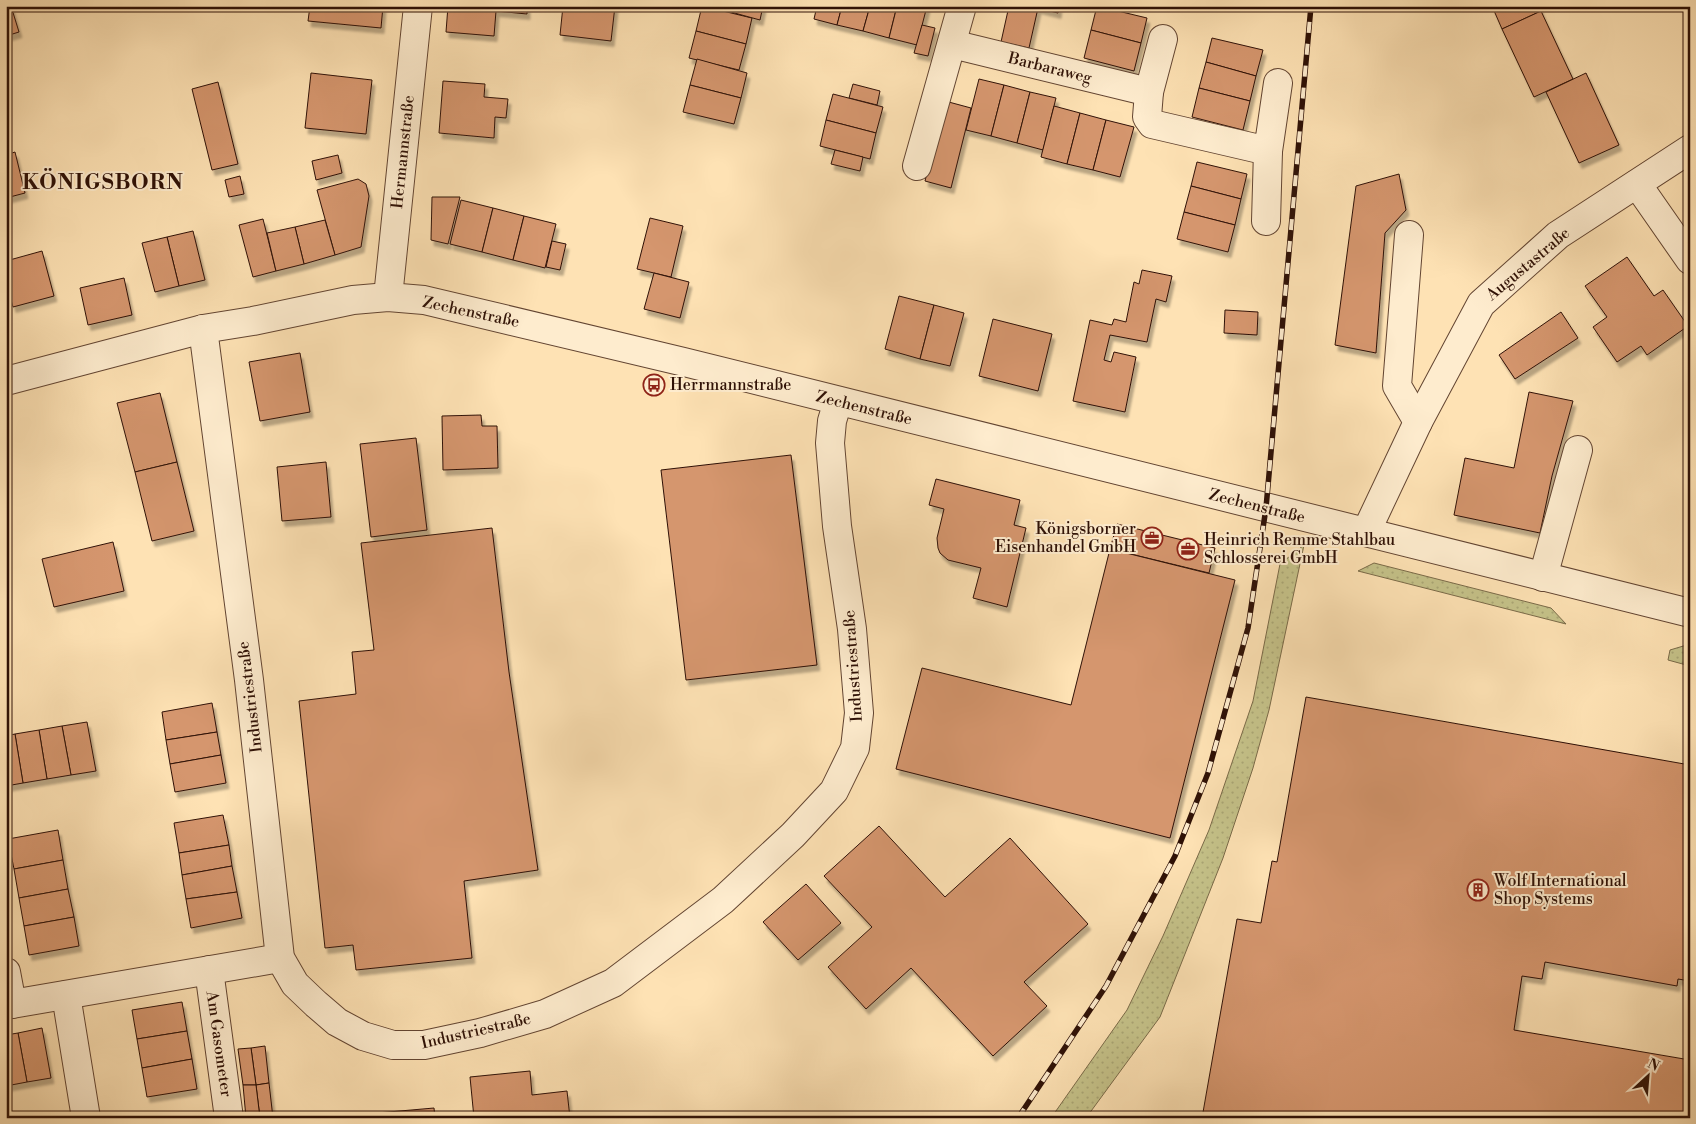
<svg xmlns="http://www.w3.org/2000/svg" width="1696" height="1124" viewBox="0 0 1696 1124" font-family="'Libre Bodoni',serif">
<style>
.grass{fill:url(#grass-dots);stroke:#7a6a48}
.building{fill:#d5966e;stroke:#2f1106;filter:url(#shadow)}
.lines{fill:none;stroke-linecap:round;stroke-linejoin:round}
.minor-casing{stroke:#634532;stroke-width:30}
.minor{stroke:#feecce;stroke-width:28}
.rail-casing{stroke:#2f1106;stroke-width:5.5}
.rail{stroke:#feecce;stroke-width:4;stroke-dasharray:11;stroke-linecap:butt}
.labels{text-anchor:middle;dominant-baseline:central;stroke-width:4;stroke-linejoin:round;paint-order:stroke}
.street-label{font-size:16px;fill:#2f1106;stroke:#feecce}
.poi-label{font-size:16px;fill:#2f1106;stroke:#feecce;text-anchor:start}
.district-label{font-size:21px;font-weight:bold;letter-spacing:1px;fill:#2f1106;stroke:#feecce}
</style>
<defs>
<pattern id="grass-dots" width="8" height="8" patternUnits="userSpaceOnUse" patternTransform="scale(1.25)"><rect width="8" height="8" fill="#c5c289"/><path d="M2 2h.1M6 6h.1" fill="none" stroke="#aaa675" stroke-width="1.8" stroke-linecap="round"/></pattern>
<filter id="shadow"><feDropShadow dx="3" dy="5.5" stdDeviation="1" flood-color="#0004"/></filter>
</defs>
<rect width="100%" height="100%" fill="#fee2b4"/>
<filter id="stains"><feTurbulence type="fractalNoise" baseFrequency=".004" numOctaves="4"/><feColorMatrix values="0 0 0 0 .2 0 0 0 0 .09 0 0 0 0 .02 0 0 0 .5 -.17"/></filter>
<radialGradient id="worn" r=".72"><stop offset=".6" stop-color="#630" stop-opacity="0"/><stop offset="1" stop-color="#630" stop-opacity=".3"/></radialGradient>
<g class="grass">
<polygon points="1304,545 1269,710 1253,768 1223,858 1160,1017 1086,1118 1051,1118 1127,1010 1163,936 1209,830 1253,701 1280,564"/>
<polygon points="1374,563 1551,608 1566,624 1358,571"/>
<polygon points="1690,644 1690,666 1668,660 1670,650"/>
</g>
<g class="building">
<polygon points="6,6 11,6 19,32 6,36"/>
<polygon points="310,6 383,6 381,28 308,21"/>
<polygon points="448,6 527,6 527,14 496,11 494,36 446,32"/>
<polygon points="563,6 615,6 611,41 560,35"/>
<polygon points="702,6 752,18 746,44 696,31"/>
<polygon points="709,6 763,6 760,20"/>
<polygon points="817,6 842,6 837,25 814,19"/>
<polygon points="842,6 870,6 863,31 837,25"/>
<polygon points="870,6 897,6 889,38 863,31"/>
<polygon points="897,6 927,6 917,45 889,38"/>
<polygon points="1009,6 1059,6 1058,13 1038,8 1029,48 1001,42"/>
<polygon points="1097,6 1147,18 1141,43 1091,30"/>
<polygon points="1492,6 1539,6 1541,11 1502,29"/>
<polygon points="1541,11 1573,79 1534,97 1502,29"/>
<polygon points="922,25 935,28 928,56 914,53"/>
<polygon points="1091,30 1141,43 1134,71 1084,58"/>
<polygon points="696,31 746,44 739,70 689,58"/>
<polygon points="1212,38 1263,50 1256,76 1206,62"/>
<polygon points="697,59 747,73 741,98 690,85"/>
<polygon points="1206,62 1256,76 1250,101 1199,88"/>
<polygon points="311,73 372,80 366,134 305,128"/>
<polygon points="1586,73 1619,145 1579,163 1546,92"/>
<polygon points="979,79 1004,85 991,136 966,130"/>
<polygon points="443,81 485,84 484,97 508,99 506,118 495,117 494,138 439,133"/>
<polygon points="218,82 238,164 212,170 192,89"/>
<polygon points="853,84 880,91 877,105 849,98"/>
<polygon points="690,85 741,98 734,124 683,112"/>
<polygon points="1004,85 1030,92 1017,143 991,136"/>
<polygon points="1199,88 1250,101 1243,130 1192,117"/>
<polygon points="1030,92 1056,98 1043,150 1017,143"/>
<polygon points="833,94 883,107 876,133 826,120"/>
<polygon points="945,101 971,108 951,188 925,181"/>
<polygon points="1054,106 1080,113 1067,164 1041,157"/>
<polygon points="1080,113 1106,120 1093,170 1067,164"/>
<polygon points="826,120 876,133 870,159 820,146"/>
<polygon points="1106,120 1134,127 1120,177 1093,170"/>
<polygon points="835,150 863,157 860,171 831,164"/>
<polygon points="15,152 25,193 6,198 6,155"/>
<polygon points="338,155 342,173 316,180 312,161"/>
<polygon points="1197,162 1247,174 1241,199 1191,186"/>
<polygon points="1399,174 1406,210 1385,233 1376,353 1335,345 1356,186"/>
<polygon points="240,176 244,194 229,197 225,180"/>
<polygon points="358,179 366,184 369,196 361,247 335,255 317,190"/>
<polygon points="1191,186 1241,199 1235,225 1184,212"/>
<polygon points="432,197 460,197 448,244 431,240"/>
<polygon points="461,200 493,208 482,252 450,244"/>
<polygon points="493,208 524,216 513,260 482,252"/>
<polygon points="1184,212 1235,225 1228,252 1177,239"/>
<polygon points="524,216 556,224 545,268 513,260"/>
<polygon points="650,218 683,226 671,277 637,269"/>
<polygon points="263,219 276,271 253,277 239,225"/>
<polygon points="325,220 335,255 304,264 295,227"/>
<polygon points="295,227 304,264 276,271 267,233"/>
<polygon points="193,231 205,280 179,286 167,237"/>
<polygon points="167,237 179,286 155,292 142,243"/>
<polygon points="552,241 566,244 560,270 546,267"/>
<polygon points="42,251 54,296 13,307 6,283 6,261"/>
<polygon points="1627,257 1654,296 1663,290 1688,326 1647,355 1641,346 1617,362 1593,327 1607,317 1585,286"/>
<polygon points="1142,270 1172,276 1166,302 1156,299 1147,342 1110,335 1104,360 1111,362 1114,352 1136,357 1125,412 1073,401 1090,320 1112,325 1114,319 1126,322 1134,282 1139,284"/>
<polygon points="654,273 689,282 680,318 644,309"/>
<polygon points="124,278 132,315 88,325 80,288"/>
<polygon points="899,296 934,305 920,359 885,349"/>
<polygon points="934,305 964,313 950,366 920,359"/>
<polygon points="1225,310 1258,312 1257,335 1224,333"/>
<polygon points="1561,312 1578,338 1515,379 1499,355"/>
<polygon points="993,319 1052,334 1038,391 979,376"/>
<polygon points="300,353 310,412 260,421 249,362"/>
<polygon points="1529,392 1573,401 1552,476 1540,533 1454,515 1465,458 1514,468"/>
<polygon points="160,393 177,462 135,472 117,403"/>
<polygon points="481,415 482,426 497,426 498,468 443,470 442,416"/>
<polygon points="416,438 427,530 371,537 360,444"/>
<polygon points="791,455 817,665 686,680 661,470"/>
<polygon points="177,462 194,531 152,541 135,472"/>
<polygon points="326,462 331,517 282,521 277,467"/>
<polygon points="936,479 1020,500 1014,525 1026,528 1007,607 973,598 981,568 948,560 940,553 938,548 937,538 944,509 929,505"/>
<polygon points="1117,524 1215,548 1209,573 1110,549"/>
<polygon points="492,528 509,672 538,870 464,881 472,958 356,970 353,945 325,948 299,701 356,694 352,652 374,650 361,543"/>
<polygon points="113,542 124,591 54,607 42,559"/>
<polygon points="1110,549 1235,580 1170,838 896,769 922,668 1071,705"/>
<polygon points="1306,697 1690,765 1690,981 1678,979 1677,986 1545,962 1542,979 1522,976 1514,1030 1690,1060 1690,1118 1202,1118 1237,919 1261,923 1272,861 1277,862"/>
<polygon points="212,703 217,732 166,740 162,712"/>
<polygon points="87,722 96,771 71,775 62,726"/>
<polygon points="62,726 71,775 47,779 39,730"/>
<polygon points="39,730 47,779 23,783 15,734"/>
<polygon points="217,732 221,755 170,764 166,740"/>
<polygon points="15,734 23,783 6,786 6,736"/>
<polygon points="221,755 226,783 175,792 170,764"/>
<polygon points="223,815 229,845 179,853 174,823"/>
<polygon points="879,826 945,897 1010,838 1088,924 1024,982 1047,1006 993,1056 911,968 866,1009 828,967 872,927 824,876"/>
<polygon points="58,830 63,860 14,869 8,839"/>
<polygon points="229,845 232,866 182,875 179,853"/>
<polygon points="63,860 68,889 19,898 14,869"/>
<polygon points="232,866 237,892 186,899 182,875"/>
<polygon points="806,884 841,923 798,960 763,922"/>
<polygon points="68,889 74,917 24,926 19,898"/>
<polygon points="237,892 242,918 191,928 186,899"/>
<polygon points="74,917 79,946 29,955 24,926"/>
<polygon points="182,1002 187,1031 137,1039 132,1010"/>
<polygon points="42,1028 51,1078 27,1082 18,1033"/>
<polygon points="187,1031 192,1059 142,1068 137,1039"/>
<polygon points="18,1033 27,1082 6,1086 6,1035"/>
<polygon points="265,1046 269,1083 256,1085 251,1048"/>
<polygon points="251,1048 256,1085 243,1085 238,1049"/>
<polygon points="192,1059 197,1089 147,1097 142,1068"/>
<polygon points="530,1071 532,1095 567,1091 570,1118 527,1118 526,1116 474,1118 470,1077"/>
<polygon points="269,1083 273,1118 260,1118 256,1085"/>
<polygon points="243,1085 256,1085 260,1118 246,1118"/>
<polygon points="434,1108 435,1118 320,1118"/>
</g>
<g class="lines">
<g class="minor-casing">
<g id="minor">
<polyline points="952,44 1149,92 1163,39"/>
<polyline points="1149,92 1147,117 1152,124 1268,151 1278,83"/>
<polyline points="917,166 962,6"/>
<polyline points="1637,184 1690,260"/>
<polyline points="1266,221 1268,151"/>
<polyline points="1409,235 1397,386 1418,422"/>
<polyline points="388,297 418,6"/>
<polyline points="203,329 249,680 280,958 295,984 316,1004 337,1022 363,1036 393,1045 424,1045 480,1033 545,1014 613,983 723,900 793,835 834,791 855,748 859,713 852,629 837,526 830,443 832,421 838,401"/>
<polyline points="6,381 203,329 253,321 353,300 388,297 424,300 684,362 1690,613"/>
<polyline points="1366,532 1418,422 1481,304 1558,235 1690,149"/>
<polyline points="1543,577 1578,450"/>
<polyline points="209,970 229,1118"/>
<polyline points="6,972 12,1004"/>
<polyline points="66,995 86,1118"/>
<polyline points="6,1005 280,958"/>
</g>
</g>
<use href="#minor" class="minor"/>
<g class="rail-casing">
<polyline id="rail" points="1018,1118 1106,986 1175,856 1208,773 1248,628 1266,508 1311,6"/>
</g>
<use href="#rail" class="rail"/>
</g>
<defs>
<g id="bus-ring" transform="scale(1.125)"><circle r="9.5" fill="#feecce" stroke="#8f2418" stroke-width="1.5"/><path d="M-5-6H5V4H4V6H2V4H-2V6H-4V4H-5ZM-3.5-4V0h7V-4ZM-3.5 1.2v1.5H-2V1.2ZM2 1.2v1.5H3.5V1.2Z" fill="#8f2418"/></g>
<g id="office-ring" transform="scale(1.125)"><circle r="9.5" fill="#feecce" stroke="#8f2418" stroke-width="1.5"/><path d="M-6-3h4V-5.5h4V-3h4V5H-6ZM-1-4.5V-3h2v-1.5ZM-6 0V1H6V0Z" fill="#8f2418"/></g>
<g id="building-ring" transform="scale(1.125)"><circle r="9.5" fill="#feecce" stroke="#8f2418" stroke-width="1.5"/><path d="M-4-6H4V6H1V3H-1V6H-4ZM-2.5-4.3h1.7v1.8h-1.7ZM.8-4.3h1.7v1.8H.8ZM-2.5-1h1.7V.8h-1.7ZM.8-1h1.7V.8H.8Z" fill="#8f2418"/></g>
</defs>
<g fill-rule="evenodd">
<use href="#bus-ring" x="654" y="385"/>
<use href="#office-ring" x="1152" y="538"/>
<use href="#office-ring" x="1188" y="549"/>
<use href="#building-ring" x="1478" y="890"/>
</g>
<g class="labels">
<g class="street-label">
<text transform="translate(1050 68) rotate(14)">Barbaraweg</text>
<text transform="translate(403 152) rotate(-84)">Hermannstraße</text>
<text transform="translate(1528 264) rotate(-40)">Augustastraße</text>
<text transform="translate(471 312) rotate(12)">Zechenstraße</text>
<text transform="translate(864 408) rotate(14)">Zechenstraße</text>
<text transform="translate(1257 506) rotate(14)">Zechenstraße</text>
<text transform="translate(853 666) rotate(-94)">Industriestraße</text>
<text transform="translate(250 697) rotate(-97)">Industriestraße</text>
<text transform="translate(476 1031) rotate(-13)">Industriestraße</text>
<text transform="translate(219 1044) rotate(82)">Am Gasometer</text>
</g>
<g class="poi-label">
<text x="670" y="385">Herrmannstraße</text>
<text x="1136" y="529" text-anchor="end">Königsborner<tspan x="1136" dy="18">Eisenhandel GmbH</tspan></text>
<text x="1204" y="540">Heinrich Remme Stahlbau<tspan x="1204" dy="18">Schlosserei GmbH</tspan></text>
<text x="1494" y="881">Wolf International<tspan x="1494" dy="18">Shop Systems</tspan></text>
</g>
<g class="district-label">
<text x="103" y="183">KÖNIGSBORN</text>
</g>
</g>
<rect width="1696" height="1124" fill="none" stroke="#fee2b4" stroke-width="25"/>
<rect x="8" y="8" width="1681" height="1109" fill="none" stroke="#2f1106" stroke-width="2.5"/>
<rect x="12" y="12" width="1671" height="1099" fill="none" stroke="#2f1106"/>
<g transform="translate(1648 1076) rotate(26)" stroke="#feecce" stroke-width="4" paint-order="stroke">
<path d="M0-4L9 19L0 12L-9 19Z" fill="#2f1106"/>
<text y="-8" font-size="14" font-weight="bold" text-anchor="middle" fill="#2f1106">N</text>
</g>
<rect width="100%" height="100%" filter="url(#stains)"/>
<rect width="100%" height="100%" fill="url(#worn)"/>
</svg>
